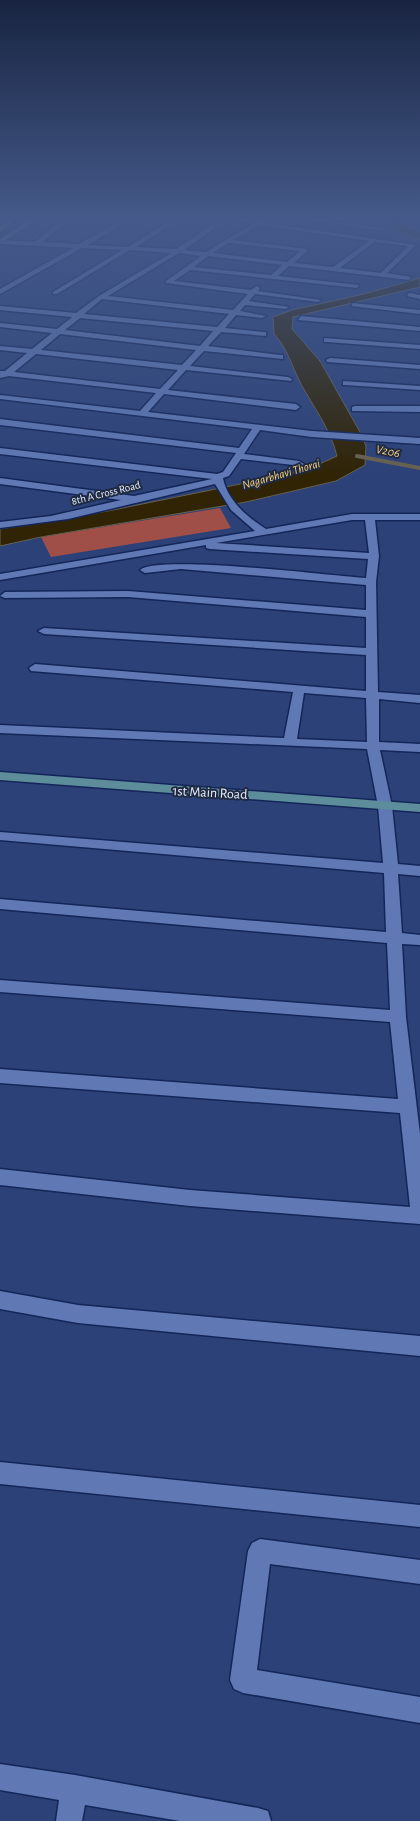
<svg xmlns="http://www.w3.org/2000/svg" width="420" height="1821" viewBox="0 0 420 1821" font-family="'Alegreya Sans',sans-serif">
<style>
.green{fill:#9f4e48}
.water{fill:#302405;stroke:#67614f}
.lines{fill:none;stroke-linecap:round;stroke-linejoin:round}
.stream{stroke:#67614f;stroke-width:4}
.street-casing{stroke:#142659;stroke-width:3}
.secondary-casing{stroke:#142659;stroke-width:3}
.highway-casing{stroke:#142659;stroke-width:3}
.street{fill:#6079b4;fill-rule:evenodd}
.secondary{fill:#5d8c9b;fill-rule:evenodd}
.highway{fill:#57ba62;fill-rule:evenodd}
.labels{text-anchor:middle;dominant-baseline:central;stroke-width:4;stroke-linejoin:round;paint-order:stroke}
.far-street-label{font-size:11px;fill:#e8eefb;stroke:#1f2a43}
.far-water-label{font-size:12px;font-style:italic;fill:#fcd275;stroke:#1f2a43}
.street-label{font-size:14px;fill:#e8eefb;stroke:#1f2a43}
</style>
<rect width="100%" height="100%" fill="#2c4177"/>
<polygon class="green" points="220,508 231,528 51,557 41,537"/>
<g class="water">
<polygon points="386,220 400,220 409,228 420,231 420,240 390,228"/>
<path d="M420,278V287L293,317L292,329L320,361L360,432L366,446L365,465L336,481L246,502L41,537L0,546V529L108,511L304,471L337,456C330,428 314,408 301,384C292,367 287,347 274,334L273,317L292,310L364,294Z"/>
</g>
<g class="lines">
<polyline class="stream" points="357,456 420,468"/>
<g class="street-casing">
<g id="street">
<path d="M62,220H69L42,242L79,244L121,220H129L88,245L128,247L171,220H179L136,247L176,249L219,220H226L184,250L206,252L252,224L231,220H272L267,223L416,245L387,273L411,277L409,280L289,266L278,276L359,285L357,288L190,270L174,281L251,290L257,286L260,288L258,291L321,300L318,302L255,294L249,301L289,307L285,309L245,305L240,311L266,316L262,318L236,315L225,328L263,332H266V336L221,332L208,346L280,355H283V359L204,351L190,366L288,377L292,379L291,381L186,370L168,390L296,404L300,407L296,410L164,394L148,412L312,431L420,438V444L312,437L260,430L244,454L299,461L304,464L302,466L241,459L229,476L223,478C227,500 248,518 266,529L352,514H420V520H375L379,556L376,582L378,692L420,695V703L379,699V742L420,744V752L380,750L392,806L398,864L420,866V876L398,874L402,933L420,935V945L402,944L406,1017L420,1134V1224L190,1206L0,1185V1169L190,1190L410,1207L400,1113L0,1083V1069L398,1099L390,1022L0,992V980L390,1010L387,943L0,909V899L386,932L384,873L0,840V832L383,863L378,806L367,749L0,733V725L284,738L293,692L31,671L29,668L35,664L366,691V655L44,634L38,631L44,628L366,648V617L128,597L5,598L0,596L5,592L128,591L366,610V585L181,569L145,573L140,570C157,554 333,576 366,578L368,559L210,549L206,548V545L0,580V574L255,531L231,510L215,484L68,519L0,528V522L51,516L121,500L0,484V478L134,496L212,479L0,454V448L217,474L223,472L236,453L0,425V419L239,448L252,429L0,399V395L140,411L156,393L9,376L0,378V371H5L27,353L0,350V346L32,349L52,333L0,327V323L57,329L72,317L0,310V306L76,313L99,296L171,253L130,250L57,294H53V292L122,250L82,248L0,294V289L73,248L0,244V240L35,242ZM260,225L369,241L333,267L294,263L307,251V249L233,240ZM374,242L408,246L381,273L340,268ZM228,243H229L300,251L287,262L213,253ZM179,253L201,256L166,281V283L248,294L233,310L108,296ZM208,256L282,265L271,275L194,267ZM102,299L229,314L217,327L84,314ZM80,318L213,331L200,346L65,330ZM60,334L196,350L182,365L41,350ZM36,354L178,370L160,389L14,372ZM352,520H365L369,553L216,543ZM304,693L366,698L367,742L297,739Z"/>
<polygon points="304,220 325,220 387,229 384,231"/>
<polygon points="409,293 420,295 420,299 407,296"/>
<polygon points="353,303 420,310 420,314 351,306"/>
<polygon points="301,316 420,327 420,331 298,320"/>
<polygon points="324,338 420,345 420,349 327,342 324,342"/>
<polygon points="330,358 420,365 420,369 327,362 326,360"/>
<polygon points="343,381 420,386 420,390 346,385 343,385"/>
<polygon points="355,406 420,406 420,412 352,411 352,407"/>
<polygon points="0,1291 78,1305 420,1336 420,1356 78,1323 0,1309"/>
<polygon points="0,1462 420,1505 420,1527 0,1484"/>
<polygon points="260,1539 420,1560 420,1584 270,1564 257,1670 420,1697 420,1723 243,1693 234,1689 230,1680 248,1551 252,1543"/>
<polygon points="0,1764 75,1775 258,1808 268,1811 271,1821 180,1821 85,1805 82,1821 56,1821 59,1800 0,1790"/>
</g>
</g>
<g class="secondary-casing">
<g id="secondary">
<polygon points="29,220 37,220 0,244 0,239"/>
<polygon points="0,772 420,804 420,812 0,780"/>
</g>
</g>
<g class="highway-casing">
<polygon id="highway" points="9,220 16,220 0,232 0,227"/>
</g>
<use href="#street" class="street"/>
<use href="#secondary" class="secondary"/>
<use href="#highway" class="highway"/>
</g>
<linearGradient id="sky" x2="0" y2="1"><stop stop-color="#182441"/><stop offset="0.46" stop-color="#455a8a"/><stop offset="1" stop-color="#455a8a" stop-opacity="0"/></linearGradient>
<rect width="420" height="475" fill="url(#sky)"/>
<g class="labels">
<g class="far-street-label">
<text transform="translate(106 493) rotate(-14)">8th A Cross Road</text>
</g>
<g class="far-water-label">
<text transform="translate(388 451) rotate(11)">V206</text>
<text transform="translate(281 474) rotate(-16)">Nagarbhavi Thorai</text>
</g>
<g class="street-label">
<text transform="translate(210 793) rotate(3)">1st Main Road</text>
</g>
</g>
</svg>
